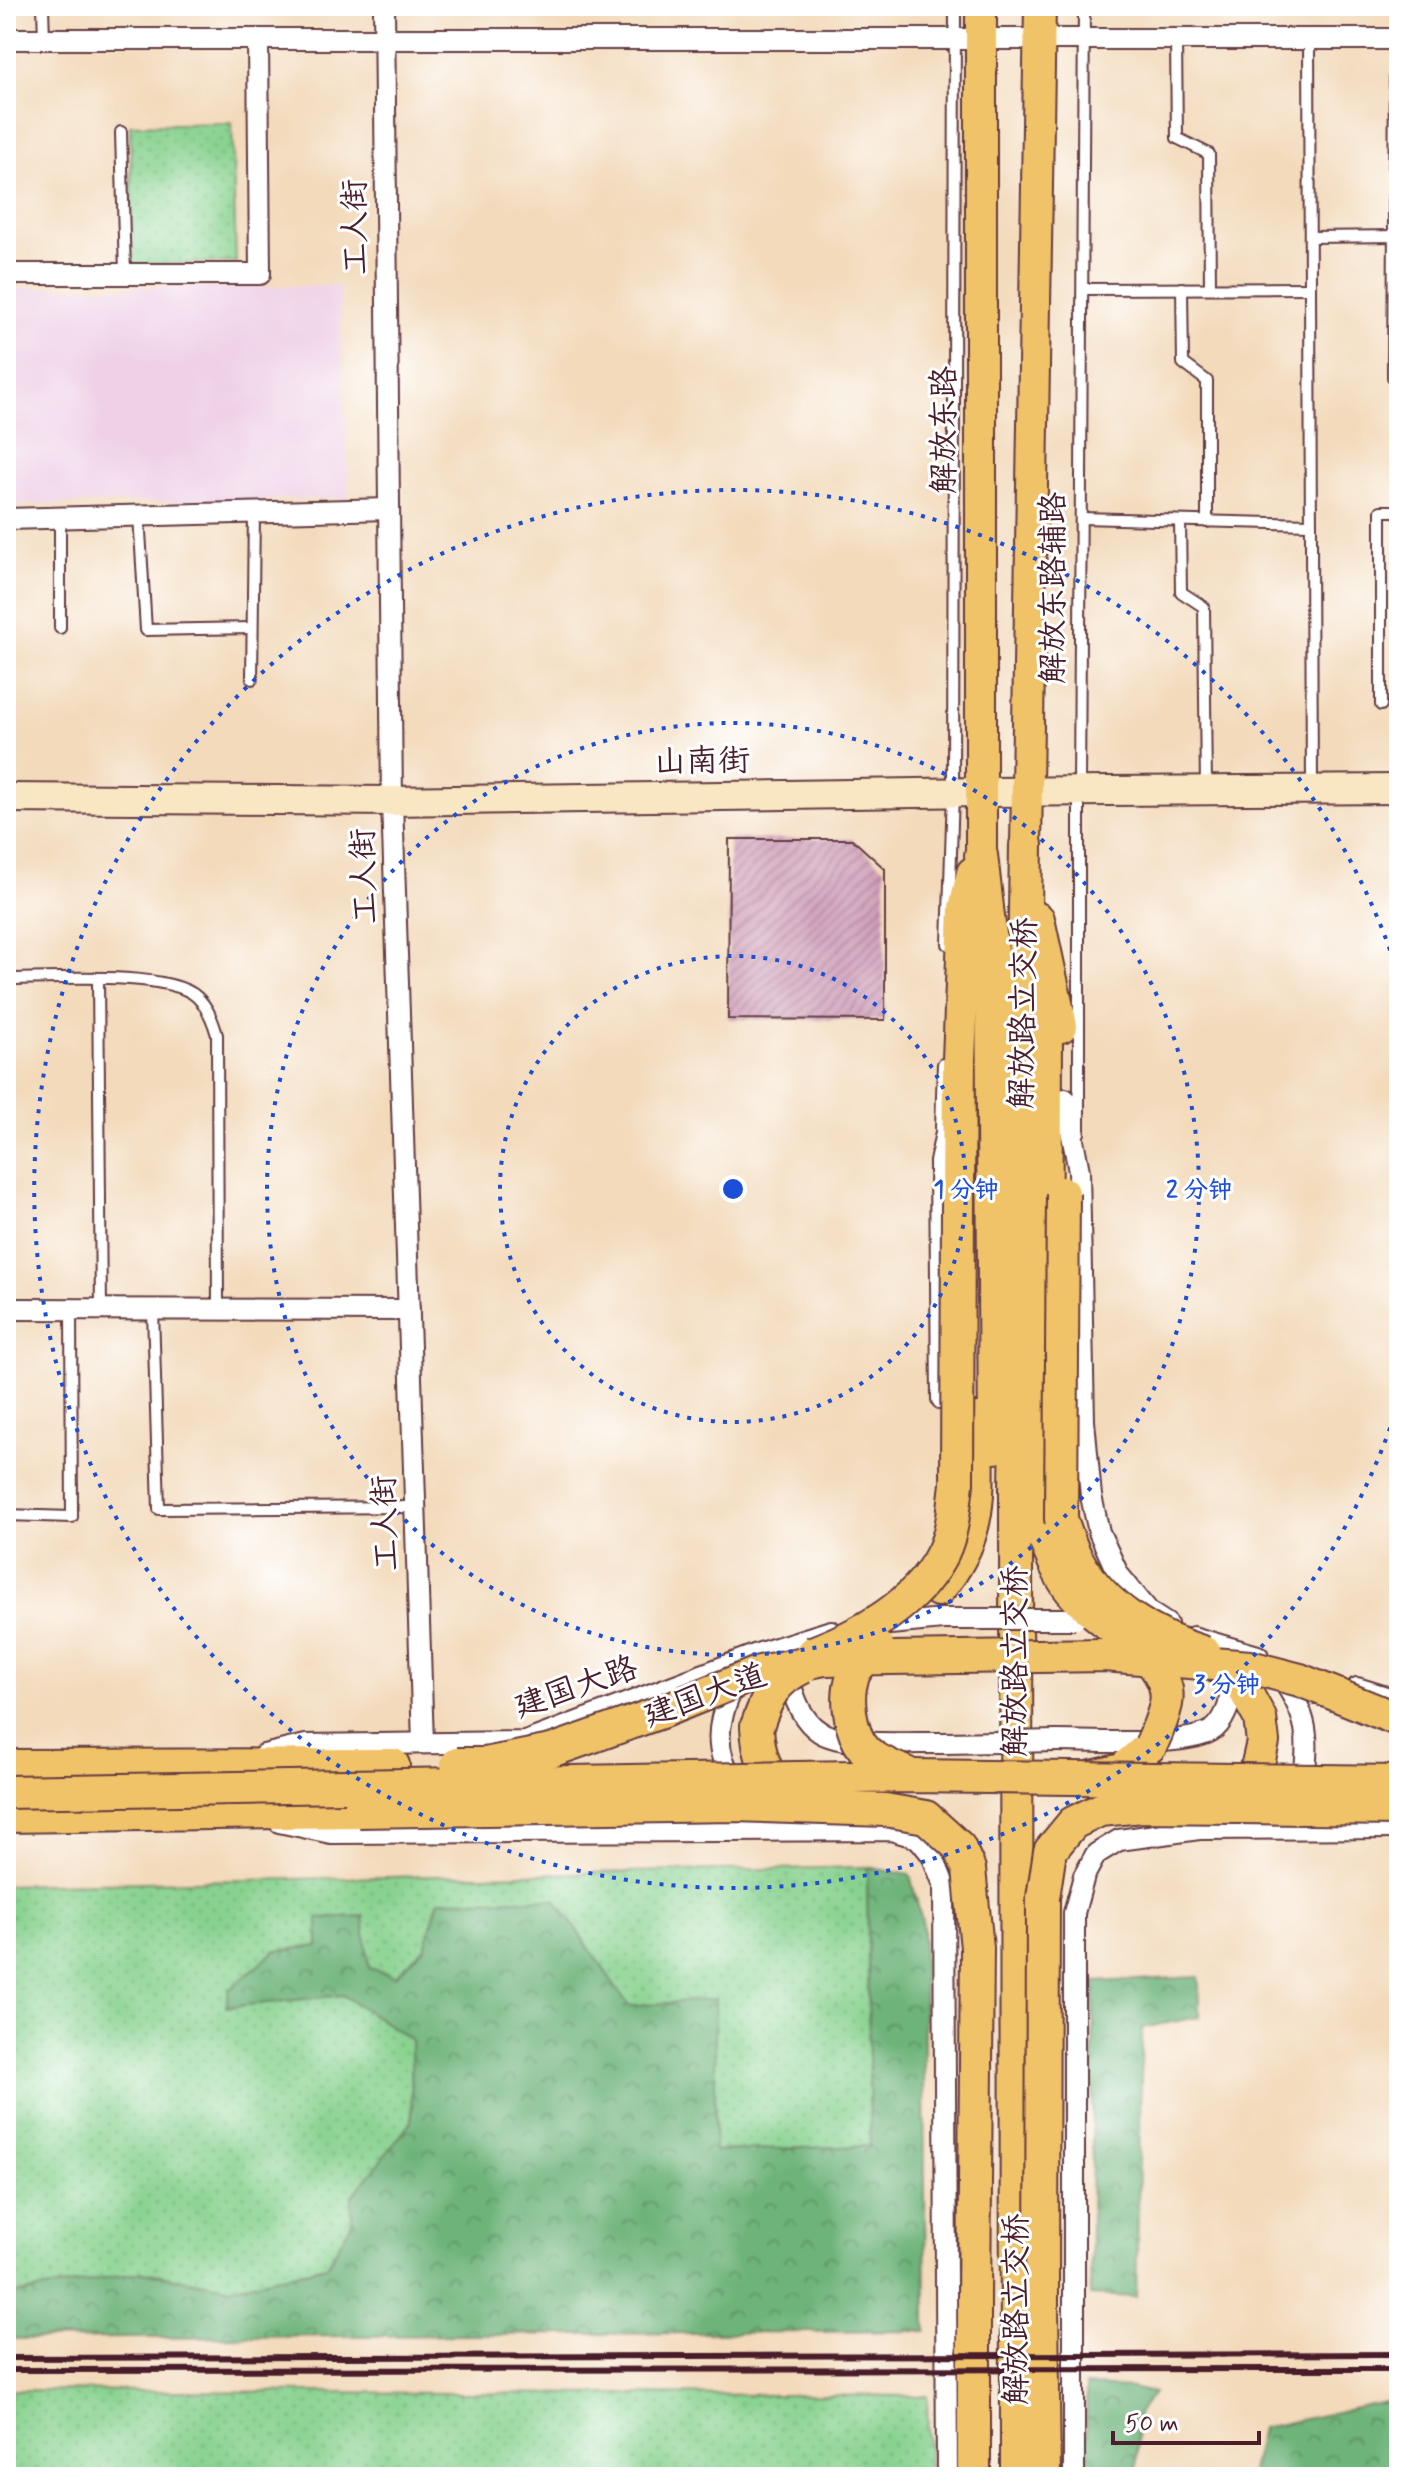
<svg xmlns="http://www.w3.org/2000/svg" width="1405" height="2483" viewBox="0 0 1405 2483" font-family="Mynerve,'LXGW WenKai TC',sans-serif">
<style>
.built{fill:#efd0e6}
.grass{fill:url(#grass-dots);stroke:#69785d;stroke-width:2}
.forest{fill:url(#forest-crowns);stroke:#5c6a52;stroke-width:2}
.building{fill:url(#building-hatch)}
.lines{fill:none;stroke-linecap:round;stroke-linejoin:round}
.service-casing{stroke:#633b41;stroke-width:14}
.minor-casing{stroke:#633b41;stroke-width:24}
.secondary-casing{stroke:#633b41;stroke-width:32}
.primary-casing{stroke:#633b41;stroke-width:34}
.trunk-casing{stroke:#633b41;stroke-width:36}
.service{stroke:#fff;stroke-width:10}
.minor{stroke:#fff;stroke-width:20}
.secondary{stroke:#f9e7c3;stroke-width:28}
.primary{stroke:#f1c369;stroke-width:30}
.trunk{stroke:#f1c369;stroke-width:32}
.rail{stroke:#4a1f2b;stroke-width:6}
.minor-bridge-casing{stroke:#633b41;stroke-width:24;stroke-linecap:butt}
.trunk-bridge-casing{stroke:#633b41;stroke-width:36;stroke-linecap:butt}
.minor-bridge{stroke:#fff;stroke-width:20}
.trunk-bridge{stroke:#f1c369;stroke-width:32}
.ring{fill:none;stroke:#1d4ed8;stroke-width:4;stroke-dasharray:4 8}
.labels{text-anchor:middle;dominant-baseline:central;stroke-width:6;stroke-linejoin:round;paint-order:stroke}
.street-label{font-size:32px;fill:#4a1f2b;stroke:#fff}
.centre{fill:#1d4ed8;stroke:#fff;stroke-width:4}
.ring-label{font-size:24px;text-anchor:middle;font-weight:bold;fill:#1d4ed8;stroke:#fff;stroke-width:6;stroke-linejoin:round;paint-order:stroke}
</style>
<defs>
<pattern id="grass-dots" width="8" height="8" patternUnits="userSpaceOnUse" patternTransform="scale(2)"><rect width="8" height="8" fill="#88d28f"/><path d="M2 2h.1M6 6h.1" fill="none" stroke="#77b47c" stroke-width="1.8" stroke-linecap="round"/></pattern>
<pattern id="forest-crowns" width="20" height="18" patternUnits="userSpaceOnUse" patternTransform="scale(2)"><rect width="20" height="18" fill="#6eb47a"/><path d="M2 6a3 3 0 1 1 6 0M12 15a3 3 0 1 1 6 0" fill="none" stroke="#5c9264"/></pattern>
<pattern id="building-hatch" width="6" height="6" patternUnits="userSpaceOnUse" patternTransform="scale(2)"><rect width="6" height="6" fill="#cd99b5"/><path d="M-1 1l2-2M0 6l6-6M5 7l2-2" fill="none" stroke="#a87c93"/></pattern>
</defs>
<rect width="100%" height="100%" fill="#fff"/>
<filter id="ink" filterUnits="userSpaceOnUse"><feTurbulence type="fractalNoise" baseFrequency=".0125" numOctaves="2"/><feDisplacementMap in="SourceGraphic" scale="16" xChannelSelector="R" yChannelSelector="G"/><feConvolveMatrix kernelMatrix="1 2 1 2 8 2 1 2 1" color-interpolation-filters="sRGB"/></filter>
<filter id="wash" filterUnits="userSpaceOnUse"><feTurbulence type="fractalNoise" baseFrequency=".006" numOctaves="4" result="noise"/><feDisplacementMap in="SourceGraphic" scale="32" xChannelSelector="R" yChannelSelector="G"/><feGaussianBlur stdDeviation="1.8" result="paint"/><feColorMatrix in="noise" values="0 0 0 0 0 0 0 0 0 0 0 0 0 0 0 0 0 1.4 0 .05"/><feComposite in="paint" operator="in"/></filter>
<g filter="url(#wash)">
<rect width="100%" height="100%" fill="#f3dabb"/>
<polygon class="built" points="339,286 349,498 10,505 11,288"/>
<g class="grass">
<polygon points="232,123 236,262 133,265 130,125"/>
<polygon points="867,1867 871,2146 715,2151 715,2000 629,2006 555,1899 439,1900 425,1947 395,1976 369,1968 319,1918 318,1947 226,2007 343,1995 411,2040 412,2121 352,2197 352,2223 327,2266 231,2288 143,2272 6,2296 6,1885"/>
<polygon points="6,2390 927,2396 929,2477 6,2477"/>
</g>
<g class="forest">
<polygon points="867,1867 910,1875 923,1925 926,2331 6,2339 6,2296 143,2272 231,2288 327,2266 352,2223 352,2197 412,2121 411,2040 343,1995 226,2007 229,1990 275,1951 318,1946 318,1918 363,1916 369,1968 395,1976 425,1947 439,1900 555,1899 629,2006 715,1999 715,2151 870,2146"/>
<polygon points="1199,1977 1199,2017 1142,2028 1136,2297 1090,2295 1094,1982"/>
<polygon points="1086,2386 1132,2388 1153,2393 1138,2414 1136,2477 1087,2477"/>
<polygon points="1399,2399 1399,2477 1250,2477 1261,2428"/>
</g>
<g id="blocks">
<polygon class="building" points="729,839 852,839 885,869 885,1020 728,1019"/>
</g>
</g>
<g filter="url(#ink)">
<use href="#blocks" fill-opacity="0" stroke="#633b41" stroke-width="2"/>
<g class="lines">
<g class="service-casing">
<g id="service">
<polyline points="43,6 44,40"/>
<polyline points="1176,39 1177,138 1209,154 1210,288"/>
<polyline points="1309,39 1312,789"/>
<polyline points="121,132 125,274"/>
<polyline points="1310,237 1399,236"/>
<polyline points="1182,288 1183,363 1207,381 1207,522"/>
<polyline points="1083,289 1310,288"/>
<polyline points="1393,377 1395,67"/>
<polyline points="139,515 146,630 252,628"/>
<polyline points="60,517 60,628"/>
<polyline points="1081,518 1311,524"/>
<polyline points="1180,521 1181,592 1204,607 1206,788"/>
<polyline points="252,679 254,512"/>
<polyline points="1381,705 1381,511 1399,511"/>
<polyline points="948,944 953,792 955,6"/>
<path d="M6,979C47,979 169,970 197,997C208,1007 213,1021 217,1035L218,1310"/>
<polyline points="98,979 101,1310"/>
<polyline points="941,1128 943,1064"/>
<polyline points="1079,1133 1079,791 1084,6"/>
<polyline points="153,1310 159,1509 415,1507"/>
<polyline points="6,1515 72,1517 71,1309"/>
</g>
</g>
<g class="minor-casing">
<g id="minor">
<polyline points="384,6 392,801 423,1743"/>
<polyline points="6,39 1399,39"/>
<polyline points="6,274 260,274 258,40"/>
<polyline points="6,519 389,509"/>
<polyline points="1065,1099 1079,1171 1084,1421 1091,1496 1099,1532 1118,1574 1150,1613 1167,1624"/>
<polyline points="6,1309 409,1310"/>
<polyline points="942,1399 940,1162 948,1123"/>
<polyline points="879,1625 943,1619"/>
<polyline points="1193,1637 1258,1656"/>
<path d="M789,1669L788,1672C792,1693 801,1720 820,1732C846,1748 913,1742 945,1743"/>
<path d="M1278,1673C1309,1715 1311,1739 1302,1789"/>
<path d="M738,1680C724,1702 714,1733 723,1759C726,1769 734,1779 739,1787"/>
<polyline points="1357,1688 1399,1701"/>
<path d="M1057,1741C1092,1741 1183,1747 1211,1731C1218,1727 1223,1719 1226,1712C1233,1698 1230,1684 1220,1672"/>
<polyline points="264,1755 306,1745 525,1742 757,1654 831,1631"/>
<polyline points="279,1822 331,1833 891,1830 918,1838 932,1855 944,1885 947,2477"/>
<polyline points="1074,2477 1074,1913 1084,1876 1096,1854 1119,1840 1199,1829 1399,1828"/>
</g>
</g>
<g class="secondary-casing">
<polyline id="secondary" points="6,798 392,801 981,792 1399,789"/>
</g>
<g class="primary-casing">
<g id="primary">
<polyline points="981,6 981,855"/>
<polyline points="1026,845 1040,6"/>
</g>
</g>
<g class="trunk-casing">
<g id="trunk">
<polyline points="981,855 992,951 995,1447"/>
<polyline points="1038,919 1061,1026"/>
<polyline points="958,1199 959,1060 965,908 973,873"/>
<polyline points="1045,1540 1046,1004"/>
<path d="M938,1590C986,1533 977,1489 977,1419"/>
<polyline points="1214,1664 1242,1685 1260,1718 1263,1742 1257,1768 1232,1798"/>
<path d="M757,1726C758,1752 766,1781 790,1796"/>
<polyline points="6,1766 393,1765"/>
<polyline points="1092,1777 1122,1770 1151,1745"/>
<polyline points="6,1816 359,1811"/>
<polyline points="974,2299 974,2477"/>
<polyline points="1042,2303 1044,2477"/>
<polyline points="1017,2477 1016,1489 1026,845"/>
</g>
</g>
<use href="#service" class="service"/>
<use href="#minor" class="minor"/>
<use href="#secondary" class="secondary"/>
<use href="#primary" class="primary"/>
<use href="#trunk" class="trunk"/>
<g class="rail">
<polyline points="6,2358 1399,2354"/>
<polyline points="6,2370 1399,2369"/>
</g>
<g class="minor-bridge-casing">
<g id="minor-bridge">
<polyline points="943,1619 1075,1619"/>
<polyline points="945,1743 1057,1741"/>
</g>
</g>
<g class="trunk-bridge-casing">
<g id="trunk-bridge">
<path d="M1063,1193L1061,1519C1066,1532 1070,1547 1077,1559C1102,1607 1154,1638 1205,1653"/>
<path d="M1045,1540C1053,1559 1060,1578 1074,1594C1099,1624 1175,1659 1166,1704C1163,1718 1157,1732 1151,1745"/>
<path d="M878,1648C869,1656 857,1664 853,1676C845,1697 850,1732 864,1749C874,1761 895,1768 908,1774"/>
<path d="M812,1653C863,1634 918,1604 943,1552C953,1531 954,1507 957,1484L958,1199"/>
<path d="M757,1726C767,1697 774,1681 803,1667"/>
<polyline points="457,1764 485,1764 551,1751 661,1712 760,1672 824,1659 1104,1655 1250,1667 1300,1680 1399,1720"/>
<polyline points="6,1792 912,1776 1399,1782"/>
<polyline points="359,1811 733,1805 885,1810 926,1817 959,1847 969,1869 977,1948 974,2299"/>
<polyline points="1042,2303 1043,1898 1050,1851 1073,1823 1100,1810 1143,1806 1399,1809"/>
</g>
</g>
<use href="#minor-bridge" class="minor-bridge"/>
<use href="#trunk-bridge" class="trunk-bridge"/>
</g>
</g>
<g class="ring">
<circle cx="733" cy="1189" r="233"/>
<circle cx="733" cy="1189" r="466"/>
<path d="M1398 1405A699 699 0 1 1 1398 973"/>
</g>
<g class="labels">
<g class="street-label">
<text transform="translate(356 227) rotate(-91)">工人街</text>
<text transform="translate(945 430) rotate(-90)">解放东路</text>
<text transform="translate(1054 588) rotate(-90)">解放东路辅路</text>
<text transform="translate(702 762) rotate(-1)">山南街</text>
<text transform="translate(365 876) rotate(-92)">工人街</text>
<text transform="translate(1024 1013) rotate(-89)">解放路立交桥</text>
<text transform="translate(386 1523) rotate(-92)">工人街</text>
<text transform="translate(1016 1661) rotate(-90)">解放路立交桥</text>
<text transform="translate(576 1688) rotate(-19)">建国大路</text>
<text transform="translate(705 1696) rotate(-20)">建国大道</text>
<text transform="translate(1017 2309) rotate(-90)">解放路立交桥</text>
</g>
</g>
<circle cx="733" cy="1189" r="12" class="centre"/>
<g class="ring-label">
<text x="966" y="1197">1 分钟</text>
<text x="1199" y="1197">2 分钟</text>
<text x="1227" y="1692">3 分钟</text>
</g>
<rect width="1405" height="2483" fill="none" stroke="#fff" stroke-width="32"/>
<path d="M1113 2431v12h146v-12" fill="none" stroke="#4a1f2b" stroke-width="4"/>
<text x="1125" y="2431" font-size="24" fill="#4a1f2b" stroke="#ffffff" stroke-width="6" paint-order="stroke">50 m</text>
</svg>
